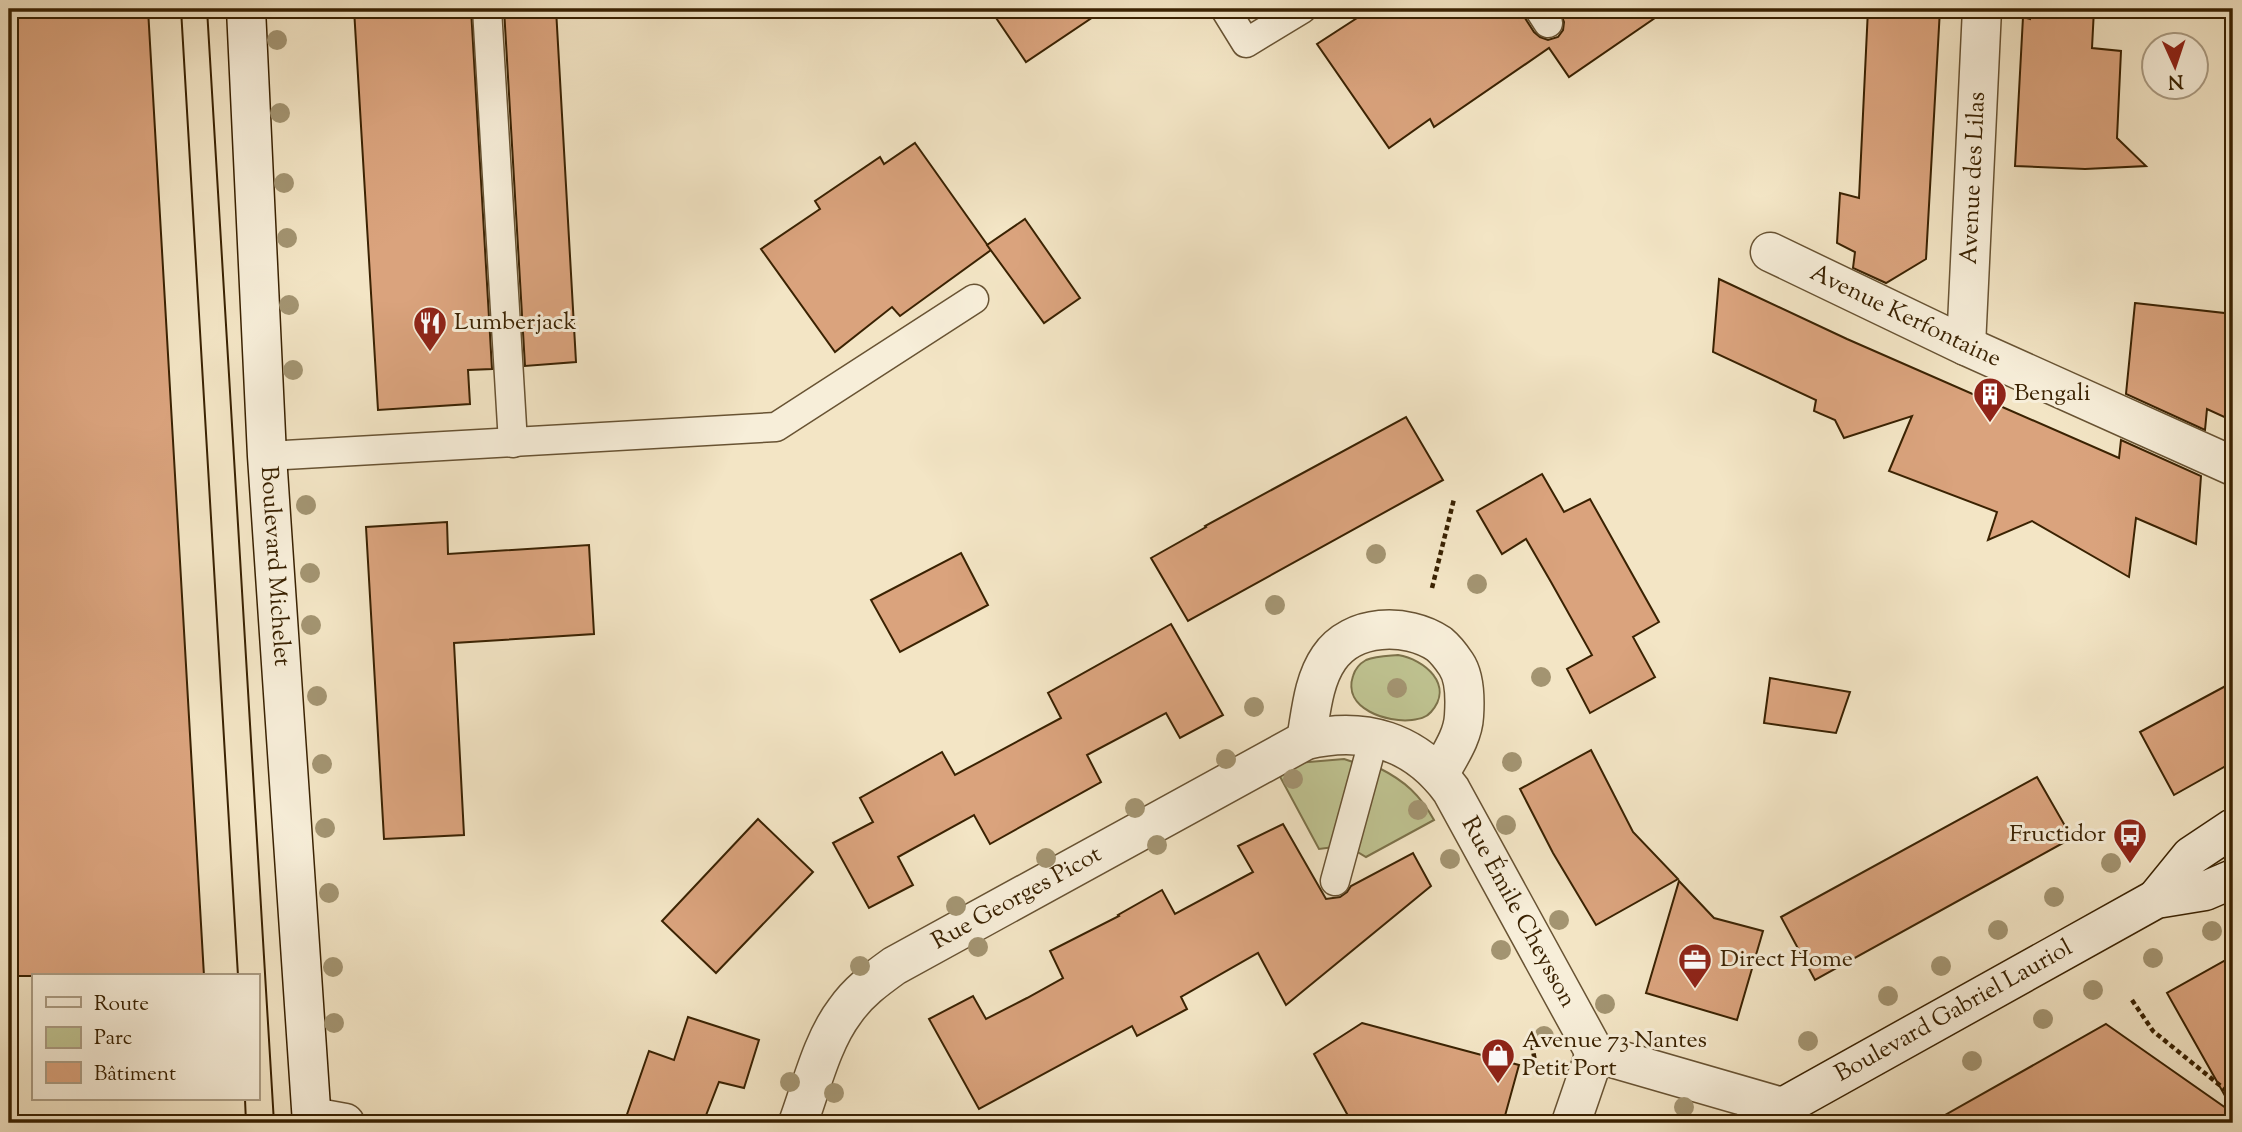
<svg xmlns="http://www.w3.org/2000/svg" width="2242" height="1132" viewBox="0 0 2242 1132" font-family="'Sorts Mill Goudy',serif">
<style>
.green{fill:#bfc391;stroke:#7c724a;stroke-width:2}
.building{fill:#daa37d;stroke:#3a2202;stroke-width:2}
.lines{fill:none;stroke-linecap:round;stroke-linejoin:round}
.lane-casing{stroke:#685333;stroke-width:31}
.street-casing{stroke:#685333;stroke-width:41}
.secondary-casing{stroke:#3a2202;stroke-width:41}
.path{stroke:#3a2202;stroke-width:4.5;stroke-dasharray:5 3.5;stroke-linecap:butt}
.lane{stroke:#f7eed9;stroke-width:28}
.street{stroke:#f7eed9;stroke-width:38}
.secondary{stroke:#f7eed9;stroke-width:38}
.tram{stroke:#3a2202;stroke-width:2}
.tree{fill:#a39471}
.labels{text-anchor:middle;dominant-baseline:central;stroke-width:6;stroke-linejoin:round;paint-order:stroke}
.street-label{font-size:24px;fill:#3a2202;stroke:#f7eed9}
.poi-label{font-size:24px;fill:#3a2202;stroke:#f7eed9;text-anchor:start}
</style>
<rect width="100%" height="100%" fill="#f3e5c5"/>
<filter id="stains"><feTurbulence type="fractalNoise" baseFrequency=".00286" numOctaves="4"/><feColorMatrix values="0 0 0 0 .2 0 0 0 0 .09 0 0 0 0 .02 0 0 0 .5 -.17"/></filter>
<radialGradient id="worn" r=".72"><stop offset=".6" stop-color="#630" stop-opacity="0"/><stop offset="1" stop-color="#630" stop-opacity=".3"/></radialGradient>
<g class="green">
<path d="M1398,655C1424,659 1455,685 1431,712C1426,718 1419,719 1412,720C1388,723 1342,709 1353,676C1355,669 1359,664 1366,660C1376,656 1387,656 1398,655Z"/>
<polygon points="1344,759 1353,762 1334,847 1319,849 1277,771 1297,763"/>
<path d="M1379,768C1405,781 1420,795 1434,820L1366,857L1356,851Z"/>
</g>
<g class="building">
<polygon points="9,9 148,9 204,976 9,976"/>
<polygon points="354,9 471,9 492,369 468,370 470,404 378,410"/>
<polygon points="504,9 556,9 576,362 525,366"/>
<polygon points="990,9 1105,9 1026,62"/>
<polygon points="1371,9 1523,9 1525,18 1534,32 1540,37 1548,40 1558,37 1563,30 1564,22 1559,9 1668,9 1569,77 1549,48 1434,127 1430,119 1389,148 1317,44"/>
<polygon points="1868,9 1940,9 1926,259 1886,283 1853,268 1855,252 1837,243 1840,193 1859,198"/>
<polygon points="2031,9 2094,9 2092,48 2121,51 2117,138 2146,166 2085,169 2015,166 2023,17 2030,19"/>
<polygon points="915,143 991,250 900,316 892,307 835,352 761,249 820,209 815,201 880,157 884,164"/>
<polygon points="1025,219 1080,298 1044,323 987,245"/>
<polygon points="1719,279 1847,339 2119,458 2121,440 2201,476 2196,544 2136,518 2129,577 2032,521 1988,540 1997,512 1889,471 1912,416 1844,438 1835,420 1814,411 1816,400 1713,352"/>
<polygon points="2135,303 2233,314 2233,421 2207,409 2205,430 2126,394"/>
<polygon points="1406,417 1443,480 1188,621 1151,558 1206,527 1205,526"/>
<polygon points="1542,474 1564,512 1590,499 1659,622 1633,637 1655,677 1590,713 1567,669 1592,655 1551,582 1526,539 1502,554 1477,511"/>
<polygon points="447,522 448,554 589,545 594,634 454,643 464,835 384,839 366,527"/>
<polygon points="961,553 988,605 900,652 871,600"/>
<polygon points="1171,624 1223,715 1180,738 1166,713 1087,755 1101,782 990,844 974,815 898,857 913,885 869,908 833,843 873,822 860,798 942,752 955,775 1061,718 1048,693"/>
<polygon points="1770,678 1850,692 1836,733 1764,723"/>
<polygon points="2233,682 2233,762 2174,795 2140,732"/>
<polygon points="1591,750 1633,832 1678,879 1596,925 1553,853 1520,789"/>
<polygon points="2037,777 2072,838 1815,980 1781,917"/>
<polygon points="758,819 813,872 716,973 662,921"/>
<polygon points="1283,824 1326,899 1340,897 1347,892 1351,886 1413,853 1431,886 1286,1005 1258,953 1181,997 1187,1009 1137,1036 1132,1026 979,1109 929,1019 973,996 986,1019 1027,998 1063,978 1050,951 1119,916 1118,915 1162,890 1175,914 1253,872 1238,846"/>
<polygon points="1679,881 1714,918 1763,931 1737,1020 1646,993"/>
<polygon points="2233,956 2233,1110 2167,993"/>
<polygon points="688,1017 759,1040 744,1088 719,1082 703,1123 624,1123 649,1051 674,1060"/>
<polygon points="1362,1023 1519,1065 1503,1123 1352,1123 1314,1054"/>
<polygon points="2106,1024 2233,1113 2233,1123 1931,1123"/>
</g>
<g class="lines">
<g class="lane-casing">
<g id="lane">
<polyline points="487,9 513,443"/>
<polyline points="1225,9 1246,43 1302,9"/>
<polyline points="1539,9 1548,23"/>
<polyline points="267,456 776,427 974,299"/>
<polyline points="1335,881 1374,738"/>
</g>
</g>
<g class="street-casing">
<g id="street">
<path id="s1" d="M1770,252L1966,346L2233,466"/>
<path id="s2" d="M1966,346L1982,9"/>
<path d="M1306,740C1311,713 1313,681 1329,658C1352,624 1406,622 1439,644C1445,649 1452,658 1456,664C1465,677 1465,701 1464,716C1463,737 1449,756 1439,775"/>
<polyline points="312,1117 345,1123"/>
<path id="s3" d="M798,1123C811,1088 822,1041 845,1011C858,992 876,979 894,966L1306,740C1364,726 1415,741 1451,790L1595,1053"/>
<polyline points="1571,1123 1595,1053 1782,1107"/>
</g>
</g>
<g class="secondary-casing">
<g id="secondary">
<path id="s4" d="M246,9L267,456L312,1123"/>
<polyline points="2156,899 2191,856 2233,828"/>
<path id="s5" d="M1754,1123L2156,899L2205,891L2233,879"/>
</g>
</g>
<g class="path">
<polyline points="1432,588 1454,499"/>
<polyline points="2132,1000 2153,1031 2233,1096"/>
<polyline points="1532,1045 1536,1067"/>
</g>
<use href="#lane" class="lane"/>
<use href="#street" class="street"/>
<use href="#secondary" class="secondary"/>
<g class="tram">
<polyline points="181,9 238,976"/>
<polyline points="207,9 274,1123"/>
<polyline points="245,1099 246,1123"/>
</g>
</g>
<g class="tree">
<circle cx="277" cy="40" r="10"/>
<circle cx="280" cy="113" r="10"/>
<circle cx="284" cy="183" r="10"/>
<circle cx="287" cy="238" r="10"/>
<circle cx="289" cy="305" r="10"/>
<circle cx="293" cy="370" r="10"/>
<circle cx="306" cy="505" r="10"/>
<circle cx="1376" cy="554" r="10"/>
<circle cx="310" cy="573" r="10"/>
<circle cx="1477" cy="584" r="10"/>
<circle cx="1275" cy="605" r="10"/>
<circle cx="311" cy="625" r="10"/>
<circle cx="1541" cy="677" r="10"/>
<circle cx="1397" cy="688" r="10"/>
<circle cx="317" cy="696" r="10"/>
<circle cx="1254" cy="707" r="10"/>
<circle cx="1226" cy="759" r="10"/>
<circle cx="1512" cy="762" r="10"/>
<circle cx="322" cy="764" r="10"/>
<circle cx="1293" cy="779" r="10"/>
<circle cx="1135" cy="808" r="10"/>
<circle cx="1418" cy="810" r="10"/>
<circle cx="1506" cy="825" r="10"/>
<circle cx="325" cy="828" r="10"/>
<circle cx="1157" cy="845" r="10"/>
<circle cx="1046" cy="858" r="10"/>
<circle cx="1450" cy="859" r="10"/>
<circle cx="2111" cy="863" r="10"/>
<circle cx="329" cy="893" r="10"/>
<circle cx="2054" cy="897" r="10"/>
<circle cx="956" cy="906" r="10"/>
<circle cx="1559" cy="920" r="10"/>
<circle cx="1998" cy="930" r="10"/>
<circle cx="2212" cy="931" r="10"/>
<circle cx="978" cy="947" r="10"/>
<circle cx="1501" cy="950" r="10"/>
<circle cx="2153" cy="958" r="10"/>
<circle cx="860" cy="966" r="10"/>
<circle cx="1941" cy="966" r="10"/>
<circle cx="333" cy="967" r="10"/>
<circle cx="2093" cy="990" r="10"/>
<circle cx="1888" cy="996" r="10"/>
<circle cx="1605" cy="1004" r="10"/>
<circle cx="2043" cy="1019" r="10"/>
<circle cx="334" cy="1023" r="10"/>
<circle cx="1544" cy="1036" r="10"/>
<circle cx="1808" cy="1041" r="10"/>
<circle cx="1972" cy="1061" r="10"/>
<circle cx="790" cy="1082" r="10"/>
<circle cx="834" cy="1093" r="10"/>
<circle cx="1684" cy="1107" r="10"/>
</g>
<defs>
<g id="restaurant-pin" transform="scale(1.75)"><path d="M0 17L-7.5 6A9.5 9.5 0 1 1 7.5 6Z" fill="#8f2418" stroke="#f7eed9"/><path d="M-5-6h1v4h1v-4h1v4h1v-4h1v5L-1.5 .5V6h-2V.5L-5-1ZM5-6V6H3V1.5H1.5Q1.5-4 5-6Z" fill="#fff"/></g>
<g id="building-pin" transform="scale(1.75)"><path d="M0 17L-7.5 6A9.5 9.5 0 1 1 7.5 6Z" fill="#8f2418" stroke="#f7eed9"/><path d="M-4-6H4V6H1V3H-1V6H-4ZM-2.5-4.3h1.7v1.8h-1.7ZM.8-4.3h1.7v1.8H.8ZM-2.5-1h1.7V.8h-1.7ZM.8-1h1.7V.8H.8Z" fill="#fff"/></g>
<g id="bus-pin" transform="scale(1.75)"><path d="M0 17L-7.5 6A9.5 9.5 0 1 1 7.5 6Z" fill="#8f2418" stroke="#f7eed9"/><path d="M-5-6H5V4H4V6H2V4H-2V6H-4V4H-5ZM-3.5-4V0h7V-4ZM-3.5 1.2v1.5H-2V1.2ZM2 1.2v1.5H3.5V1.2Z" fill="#fff"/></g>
<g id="office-pin" transform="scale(1.75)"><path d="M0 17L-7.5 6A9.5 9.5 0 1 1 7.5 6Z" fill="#8f2418" stroke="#f7eed9"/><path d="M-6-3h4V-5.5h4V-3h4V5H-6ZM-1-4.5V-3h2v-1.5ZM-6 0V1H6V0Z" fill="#fff"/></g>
<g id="shop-pin" transform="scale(1.75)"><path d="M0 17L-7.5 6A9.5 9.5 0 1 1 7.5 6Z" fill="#8f2418" stroke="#f7eed9"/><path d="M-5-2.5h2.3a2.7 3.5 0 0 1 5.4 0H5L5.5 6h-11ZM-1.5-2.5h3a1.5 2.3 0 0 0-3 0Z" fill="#fff"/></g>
</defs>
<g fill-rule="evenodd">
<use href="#restaurant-pin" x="430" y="323"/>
<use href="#building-pin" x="1990" y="394"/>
<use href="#bus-pin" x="2130" y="835"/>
<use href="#office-pin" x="1695" y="960"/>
<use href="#shop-pin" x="1498" y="1055"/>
</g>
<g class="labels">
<g class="street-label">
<text stroke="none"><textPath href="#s2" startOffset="168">Avenue des Lilas</textPath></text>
<text stroke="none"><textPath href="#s1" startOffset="150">Avenue Kerfontaine</textPath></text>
<text stroke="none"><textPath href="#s4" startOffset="558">Boulevard Michelet</textPath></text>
<text stroke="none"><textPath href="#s3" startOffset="329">Rue Georges Picot</textPath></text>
<text stroke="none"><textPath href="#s3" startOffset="962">Rue Émile Cheysson</textPath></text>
<text stroke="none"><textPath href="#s5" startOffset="229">Boulevard Gabriel Lauriol</textPath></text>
</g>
<g class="poi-label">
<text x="454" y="323">Lumberjack</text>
<text x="2014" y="394">Bengali</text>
<text x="2106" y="835" text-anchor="end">Fructidor</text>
<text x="1720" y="960">Direct Home</text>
<text x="1522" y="1041">Avenue 73 Nantes<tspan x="1522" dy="28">Petit Port</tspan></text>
</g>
</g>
<rect width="2242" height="1132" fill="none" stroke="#f3e5c5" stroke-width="35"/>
<rect x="10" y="10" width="2221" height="1111" fill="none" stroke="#3a2202" stroke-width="3.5"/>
<rect x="18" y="18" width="2207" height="1097" fill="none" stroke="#3a2202" stroke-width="2"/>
<rect x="32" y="974" width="228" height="126" fill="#f7eed9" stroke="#ab9c83" stroke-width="2"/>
<rect x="46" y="997" width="35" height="10" fill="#f7eed9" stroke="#ab9c83" stroke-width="2"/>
<text x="94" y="1010" font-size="21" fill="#3a2202">Route</text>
<rect x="46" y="1027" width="35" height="21" fill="#bfc391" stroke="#ab9c83" stroke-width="2"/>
<text x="94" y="1044" font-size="21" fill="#3a2202">Parc</text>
<rect x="46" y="1062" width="35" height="21" fill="#daa37d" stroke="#ab9c83" stroke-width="2"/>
<text x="94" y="1080" font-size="21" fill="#3a2202">Bâtiment</text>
<g transform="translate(2175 66) rotate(177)"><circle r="33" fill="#f7eed9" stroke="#ab9c83" stroke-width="2"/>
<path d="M0-5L12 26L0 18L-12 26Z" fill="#8f2418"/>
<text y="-10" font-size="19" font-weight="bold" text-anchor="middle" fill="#3a2202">N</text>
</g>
<rect width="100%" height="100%" filter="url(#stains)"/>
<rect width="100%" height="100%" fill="url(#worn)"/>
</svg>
